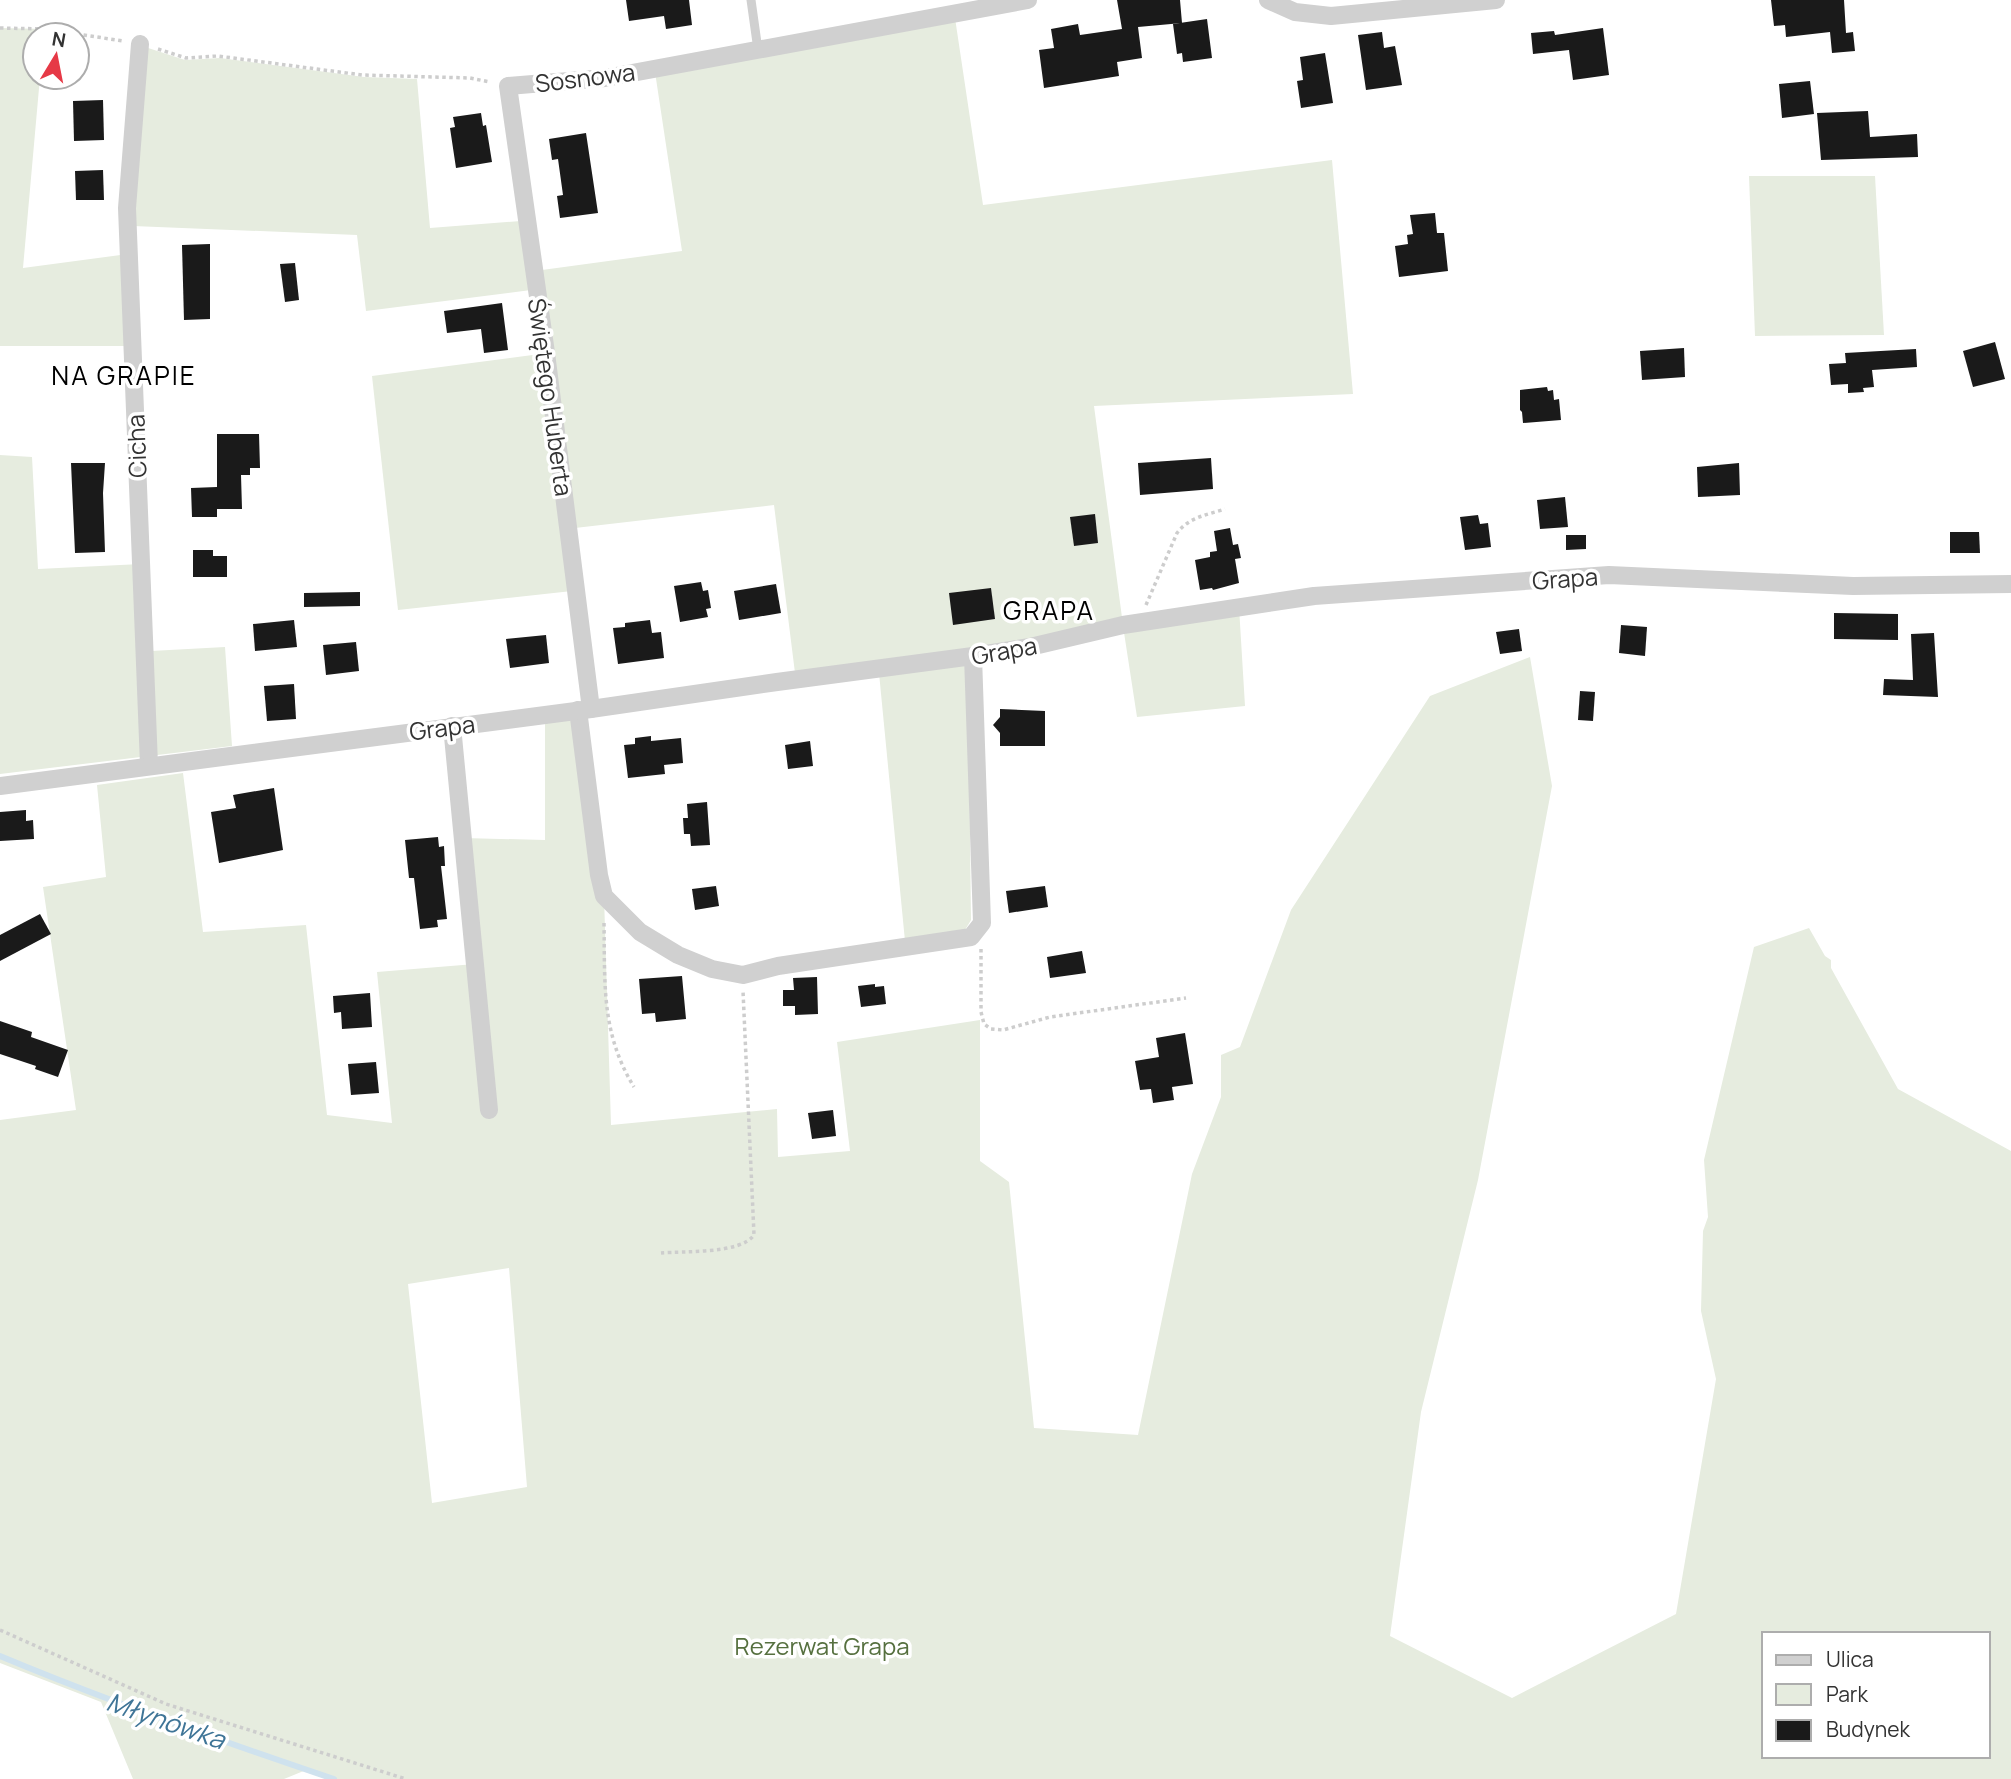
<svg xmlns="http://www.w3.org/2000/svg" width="2011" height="1779" viewBox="0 0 2011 1779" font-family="Manrope,sans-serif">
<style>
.green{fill:#e6ecdf;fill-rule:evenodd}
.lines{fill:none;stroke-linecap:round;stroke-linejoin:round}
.stream{stroke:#cfe2ee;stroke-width:6}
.building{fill:#1a1a1a}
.path{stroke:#cdcdcd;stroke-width:3.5;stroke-dasharray:3.5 3.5;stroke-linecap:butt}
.service{stroke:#d0d0d0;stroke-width:9}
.minor{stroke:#d0d0d0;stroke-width:18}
.labels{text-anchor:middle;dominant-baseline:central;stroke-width:7;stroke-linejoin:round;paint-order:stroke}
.street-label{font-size:24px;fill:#333;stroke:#fff}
.park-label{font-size:24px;fill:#56703f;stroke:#fff}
.neighbourhood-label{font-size:26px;letter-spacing:2px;fill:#000;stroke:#fff}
.water-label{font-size:26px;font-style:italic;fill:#3f7597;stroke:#fff}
</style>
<rect width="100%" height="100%" fill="#fff"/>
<g class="green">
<polygon points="955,18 983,205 1332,160 1353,394 1094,406 1123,625 1239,607 1245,706 1137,717 1123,626 1026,642 795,673 774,505 575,528 542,270 682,251 655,72"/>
<polygon points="0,28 45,29 44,35 35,35 35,77 40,77 23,268 128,254 132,346 0,346"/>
<polygon points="142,46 185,60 220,58 364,77 417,79 430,228 521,221 531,290 366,311 357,235 133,226"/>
<polygon points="1749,176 1875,176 1884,335 1755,336"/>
<polygon points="540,354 572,591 398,610 372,376"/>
<polygon points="0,455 32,457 38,569 141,564 151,651 225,647 232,746 0,774"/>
<path d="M1530,657L1552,786L1478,1180L1421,1412L1390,1636L1512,1698L1676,1614L1716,1379L1701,1311L1703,1231L1708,1217L1704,1160L1754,947L1809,928L1825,956L1831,960V968L1898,1089L2011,1151V1779H336L306,1770L284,1779H133L101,1702L0,1663V1120L76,1110L43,887L106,877L97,785L183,773L203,932L306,925L327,1115L392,1123L377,972L475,964L463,838L545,840V715L578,710L604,896L611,1125L777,1109L778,1157L850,1151L837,1042L980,1020V1161L1009,1182L1034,1428L1138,1435L1192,1174L1221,1097V1055L1240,1047L1291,910L1430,696ZM509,1268L527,1487L432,1503L408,1284ZM1764,1634H1988V1756H1764Z"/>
<polygon points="968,662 971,920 965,930 905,941 879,673"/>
</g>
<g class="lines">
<path class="stream" d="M0,1656C110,1702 221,1741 334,1779"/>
</g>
<g class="building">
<polygon points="626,0 689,0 692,25 666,29 664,16 629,21"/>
<polygon points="1117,0 1180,0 1182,23 1138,27 1142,58 1117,62 1119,76 1044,88 1039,50 1054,48 1051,29 1078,24 1080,35 1122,29"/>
<polygon points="1771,0 1844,0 1846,33 1853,32 1855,51 1832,53 1830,32 1786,37 1785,25 1774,26"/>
<polygon points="1207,19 1212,58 1183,62 1182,53 1177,54 1173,24"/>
<polygon points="1603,28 1609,75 1573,80 1569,50 1533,54 1531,33 1554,31 1555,35"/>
<polygon points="1382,32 1384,48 1395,46 1402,85 1366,90 1358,35"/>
<polygon points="1325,53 1333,103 1301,108 1297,81 1303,80 1300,57"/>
<polygon points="1810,81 1814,114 1782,118 1779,84"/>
<polygon points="103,100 104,140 74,141 73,101"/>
<polygon points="1868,111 1870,137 1917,134 1918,157 1821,160 1817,113"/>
<polygon points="481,113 483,126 486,125 492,162 456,168 450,128 455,127 453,117"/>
<polygon points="586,133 598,213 560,218 557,196 563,195 558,159 552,160 549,139"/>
<polygon points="103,170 104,200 76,200 75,171"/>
<polygon points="1435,213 1437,233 1444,233 1448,271 1399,277 1395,246 1408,244 1407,235 1413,234 1410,215"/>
<polygon points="210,244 210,319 184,320 182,245"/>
<polygon points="295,263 299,300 285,302 280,264"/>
<polygon points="502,303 508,350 484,353 481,329 447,333 444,311"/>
<polygon points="1995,342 2005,379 1973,387 1963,351"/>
<polygon points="1684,348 1685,377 1642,380 1640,351"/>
<polygon points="1916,349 1917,367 1872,370 1874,387 1863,388 1864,392 1848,393 1848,384 1831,385 1829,364 1846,363 1845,353"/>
<polygon points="1547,387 1548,391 1553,390 1554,400 1559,399 1561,420 1523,423 1522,412 1520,410 1520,390"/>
<polygon points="217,434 259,434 260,468 250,468 250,475 241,475 242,509 217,509 217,517 192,517 191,488 217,487"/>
<polygon points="1211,458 1213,489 1140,495 1138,463"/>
<polygon points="71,463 105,463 103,493 105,552 75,553"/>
<polygon points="1739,463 1740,495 1698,497 1697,467"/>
<polygon points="1565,497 1568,527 1540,529 1537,500"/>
<polygon points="1095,514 1098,543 1074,546 1070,517"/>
<polygon points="1478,515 1480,524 1488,523 1491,547 1465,550 1460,517"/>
<polygon points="1230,528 1233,545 1238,544 1241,558 1235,559 1239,583 1213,590 1212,588 1200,590 1195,560 1210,557 1210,552 1217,551 1214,531"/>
<polygon points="1950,532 1979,532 1980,553 1950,553"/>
<polygon points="1566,535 1586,535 1586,549 1566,550"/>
<polygon points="193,550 213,550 213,556 227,556 227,577 193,577"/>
<polygon points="701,582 703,591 708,590 711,608 706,609 708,617 680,622 674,586"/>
<polygon points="776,584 781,613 739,620 734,591"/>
<polygon points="991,588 995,619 953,625 949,593"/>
<polygon points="360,592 360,606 304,607 304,593"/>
<polygon points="1834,613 1898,614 1898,640 1834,639"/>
<polygon points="294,620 297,647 255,651 253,624"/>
<polygon points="650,620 652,633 661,632 664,658 618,664 613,628 625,627 625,623"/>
<polygon points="1621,625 1647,627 1645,656 1619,653"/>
<polygon points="1519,629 1522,651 1500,654 1496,632"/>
<polygon points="1934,633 1938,697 1883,695 1884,679 1913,680 1911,634"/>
<polygon points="546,635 549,663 510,668 506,639"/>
<polygon points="356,642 359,671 326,675 323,645"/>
<polygon points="294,684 296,719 267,721 264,686"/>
<polygon points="1580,691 1595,692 1593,721 1578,720"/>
<polygon points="1000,709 1045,711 1045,746 1000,746 1000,733 993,725 1000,717"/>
<polygon points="651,736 651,741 681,738 683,763 664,765 665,774 628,778 624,745 635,744 635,738"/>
<polygon points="810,741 813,766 788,769 785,745"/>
<polygon points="274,788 283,850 219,863 211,812 236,808 233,795"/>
<polygon points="707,802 710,845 691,846 690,834 684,834 683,818 688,818 687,804"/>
<polygon points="26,810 26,821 33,820 34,839 0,841 0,812"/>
<polygon points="438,837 439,847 444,846 445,866 441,866 447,919 437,920 438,927 420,929 414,878 409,878 405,840"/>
<polygon points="716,886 719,906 695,910 692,889"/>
<polygon points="1045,886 1048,907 1009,913 1006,891"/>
<polygon points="40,914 51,934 0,961 0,935"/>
<polygon points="1082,951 1086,973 1050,978 1047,957"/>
<polygon points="682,976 686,1019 656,1022 655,1013 642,1014 639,979"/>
<polygon points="817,977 818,1014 795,1015 795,1006 783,1006 783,990 794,990 793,978"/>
<polygon points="875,984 875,987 884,986 886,1004 861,1007 858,986"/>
<polygon points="370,993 372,1027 342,1029 341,1012 334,1013 333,996"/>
<polygon points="0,1021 32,1032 31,1037 68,1050 58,1077 35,1069 36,1066 0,1054"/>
<polygon points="1185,1033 1193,1084 1172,1087 1174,1100 1153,1103 1151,1089 1140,1090 1135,1061 1159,1057 1156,1038"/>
<polygon points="376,1062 379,1093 351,1095 348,1064"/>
<polygon points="833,1110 836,1136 812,1139 808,1113"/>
</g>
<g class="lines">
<g class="path">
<polyline points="0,28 45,29 123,41"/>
<polyline points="158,49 186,58 218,56 362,75 470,78 490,82"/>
<path d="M1146,605L1177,533C1189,517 1207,515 1225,509"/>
<path d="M604,923C605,984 601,1033 634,1087"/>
<polyline points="981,949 981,1012 984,1024 991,1029 1003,1030 1050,1017 1186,998"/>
<path d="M661,1253C684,1251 741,1254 754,1235L743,991"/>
<polyline points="0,1630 166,1704 406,1779"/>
</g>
<polyline class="service" points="751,0 758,50"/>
<g class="minor">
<polyline points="1268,0 1295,12 1331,16 1496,0"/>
<polyline points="140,44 127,208 149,765"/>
<polyline points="591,709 546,353 508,86 605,78 1028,0"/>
<polyline points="578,710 599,875 604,896 640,932 678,955 712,969 743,975 778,966 971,937 982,923 973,656"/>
<polyline points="452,726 489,1110"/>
<polyline points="0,786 591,709 777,682 973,656 1030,647 1123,625 1314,596 1609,575 1853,586 2011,584"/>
</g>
</g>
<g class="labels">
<g class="street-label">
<text transform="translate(585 77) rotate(-7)">Sosnowa</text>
<text transform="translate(551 397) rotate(82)">Świętego Huberta</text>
<text transform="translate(136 446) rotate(-92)">Cicha</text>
<text transform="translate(1565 578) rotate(-4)">Grapa</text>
<text transform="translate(1004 650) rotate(-10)">Grapa</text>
<text transform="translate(442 727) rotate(-7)">Grapa</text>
</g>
<g class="park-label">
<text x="822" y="1645">Rezerwat Grapa</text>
</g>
<g class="neighbourhood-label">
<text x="124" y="375">NA GRAPIE</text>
<text x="1049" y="610">GRAPA</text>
</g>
<g class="water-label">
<text transform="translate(166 1720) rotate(19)">Młynówka</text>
</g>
</g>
<rect x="1762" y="1632" width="228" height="126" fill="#ffffff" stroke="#adadad" stroke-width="2"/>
<rect x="1776" y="1655" width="35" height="10" fill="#d0d0d0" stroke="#adadad" stroke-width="2"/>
<text x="1826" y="1667" font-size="21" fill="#333333">Ulica</text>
<rect x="1776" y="1684" width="35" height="21" fill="#e6ecdf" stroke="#adadad" stroke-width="2"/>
<text x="1826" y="1702" font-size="21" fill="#333333">Park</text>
<rect x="1776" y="1720" width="35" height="21" fill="#1a1a1a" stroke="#adadad" stroke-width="2"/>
<text x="1826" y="1737" font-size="21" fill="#333333">Budynek</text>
<g transform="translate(56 56) rotate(10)"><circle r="33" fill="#ffffff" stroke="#adadad" stroke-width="2"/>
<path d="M0-5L12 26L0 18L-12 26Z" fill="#e63946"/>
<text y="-10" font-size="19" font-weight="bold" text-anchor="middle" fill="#333333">N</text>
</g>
</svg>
